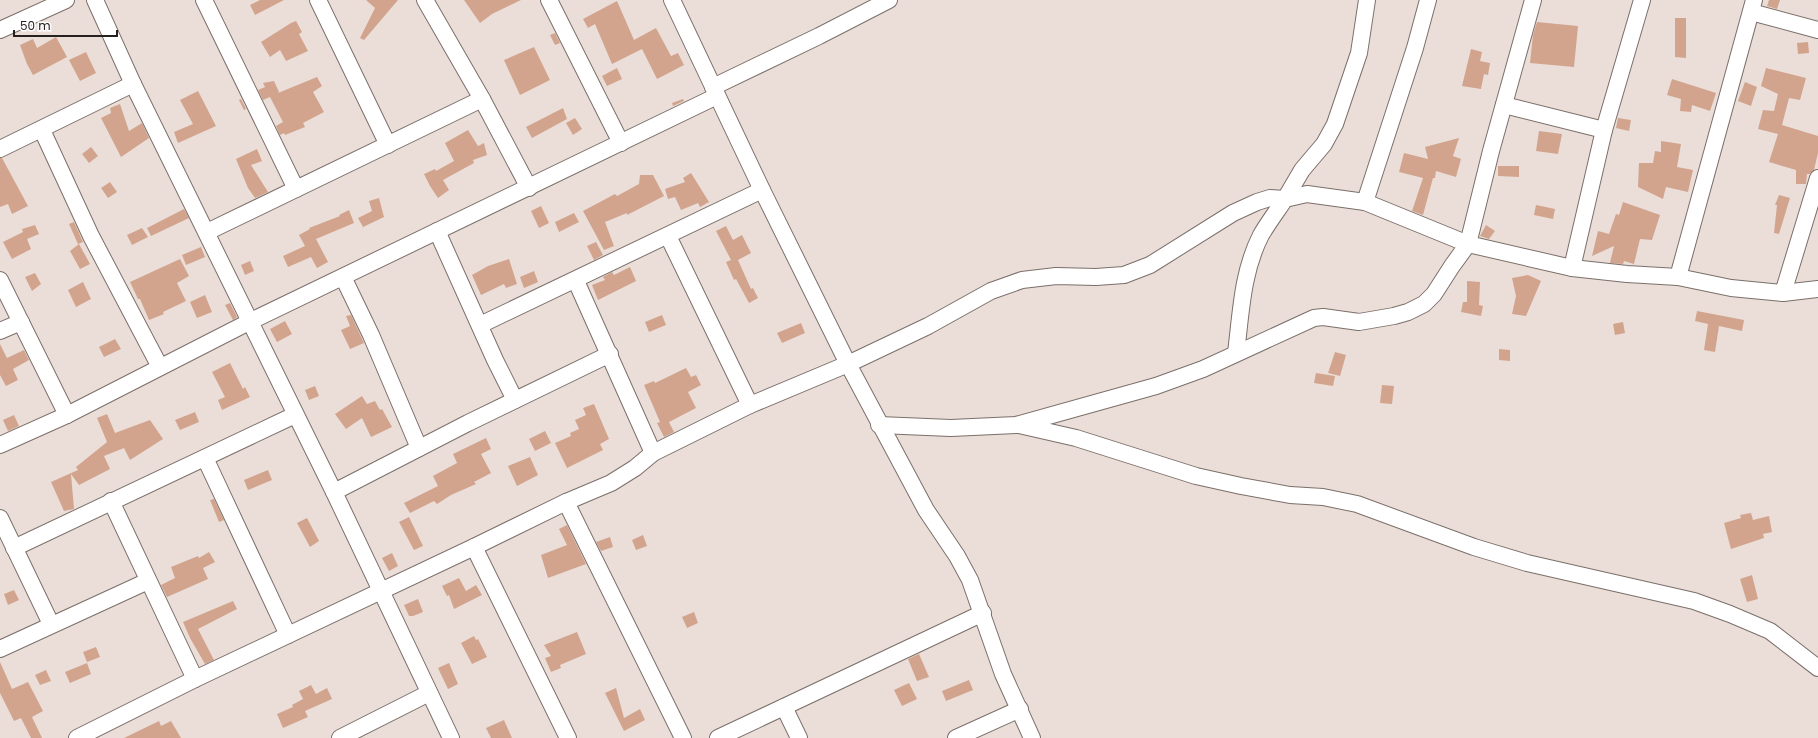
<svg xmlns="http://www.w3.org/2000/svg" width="1818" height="738" viewBox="0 0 1818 738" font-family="Poppins,sans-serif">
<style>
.building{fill:#d2a48e}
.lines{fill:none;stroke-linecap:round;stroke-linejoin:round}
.minor-casing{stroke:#7b6f6a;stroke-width:18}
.minor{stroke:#fff;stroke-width:16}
</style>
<rect width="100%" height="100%" fill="#ebded8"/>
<g class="building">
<polygon points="260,0 284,0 255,15 250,5"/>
<polygon points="366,0 398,0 364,40 360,38 375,8"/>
<polygon points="464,0 521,0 492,14 480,23"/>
<polygon points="1769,0 1780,0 1777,9 1767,6"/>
<polygon points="617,1 634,40 656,28 671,56 678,53 684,65 657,79 642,49 612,64 595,24 588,28 583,19"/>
<polygon points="1675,18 1686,18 1686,58 1675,57"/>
<polygon points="296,21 302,32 299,34 308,51 286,61 280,50 270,57 261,42 291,23"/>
<polygon points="1537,22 1578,26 1574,67 1530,63 1533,35"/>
<polygon points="555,33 560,43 555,45 550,35"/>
<polygon points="56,37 67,57 33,75 27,64 20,45 33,39 37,48"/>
<polygon points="1808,42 1809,53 1798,54 1797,43"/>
<polygon points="534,47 550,80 520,95 504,60"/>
<polygon points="1471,49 1482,52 1480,61 1490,63 1488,75 1484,74 1481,89 1462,86"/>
<polygon points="86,52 96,73 80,81 69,60"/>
<polygon points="617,68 622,79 607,86 602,76"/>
<polygon points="1766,68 1806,78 1800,100 1789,98 1782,125 1818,136 1818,153 1814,170 1810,174 1807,174 1806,184 1796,184 1796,170 1769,162 1778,134 1758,129 1763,110 1774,111 1778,94 1761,86"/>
<polygon points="317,77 322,86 313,92 324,112 303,123 305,127 285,135 284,133 280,135 276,126 283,122 270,97 263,100 258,90 265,87 263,83 274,81 279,92 278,93"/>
<polygon points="1672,79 1716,93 1710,111 1692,105 1691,112 1680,111 1681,99 1667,95"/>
<polygon points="1745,82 1757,87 1751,106 1738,101"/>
<polygon points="198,91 216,126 178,143 174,132 193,124 180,100"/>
<polygon points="241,99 246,109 244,110 239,100"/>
<polygon points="683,99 684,101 673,106 672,103"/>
<polygon points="120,104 129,131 142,123 149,138 121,157 101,118 111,113 110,108"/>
<polygon points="563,108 567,119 532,138 526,127"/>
<polygon points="575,118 582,129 573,135 566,123"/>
<polygon points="1618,118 1631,120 1629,131 1616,128"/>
<polygon points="468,130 478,146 484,143 487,155 473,160 474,163 443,180 449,190 438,198 430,186 424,174 435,169 436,171 454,161 445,143"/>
<polygon points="1539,131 1562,134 1558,154 1536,151"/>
<polygon points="1459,138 1453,156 1461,159 1456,177 1436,171 1435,178 1433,178 1423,215 1412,211 1423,178 1399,172 1404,153 1428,159 1425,147"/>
<polygon points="1661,141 1681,144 1677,167 1693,170 1688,192 1666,187 1663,199 1638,187 1639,163 1653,163 1655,151 1661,152"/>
<polygon points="91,147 98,156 89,163 82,154"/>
<polygon points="257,149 262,161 251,165 268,192 255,198 248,188 236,159"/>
<polygon points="0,158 2,158 28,206 12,214 8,204 0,207"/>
<polygon points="1498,166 1519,166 1519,177 1498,176"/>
<polygon points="691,173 709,202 700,207 698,203 681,210 675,197 668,199 665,189 685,182 683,178"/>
<polygon points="640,175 653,175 664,196 627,215 627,213 605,222 614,246 604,250 583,211 615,194 617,196 639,184"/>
<polygon points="110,182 117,192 108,198 101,188"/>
<polygon points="1779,195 1790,198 1779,234 1774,233 1777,205 1775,205"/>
<polygon points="379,198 384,217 363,227 358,218 372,211 369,201"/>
<polygon points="1623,202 1660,215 1652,240 1640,239 1634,264 1624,261 1623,264 1610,263 1614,246 1592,256 1598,231 1609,234 1616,214 1619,215"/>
<polygon points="1536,205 1555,209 1553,219 1534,215"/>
<polygon points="541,206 549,223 539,228 531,211"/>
<polygon points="184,209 189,218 151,236 147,228"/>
<polygon points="349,210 354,223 316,239 328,262 317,268 311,257 288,267 283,256 305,246 299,235 310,229 309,228 340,216 339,215"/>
<polygon points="574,213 579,222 559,232 555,222"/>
<polygon points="74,222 83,242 78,244 69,224"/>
<polygon points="35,225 39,234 27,239 31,249 12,259 3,242 23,232 22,229"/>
<polygon points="1486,225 1495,231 1489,239 1480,236"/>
<polygon points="726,226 733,240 742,235 751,253 738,260 751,289 753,288 758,298 749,303 736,279 734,280 726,262 731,260 716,231"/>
<polygon points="142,228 148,237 132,245 127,235"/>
<polygon points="596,242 603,255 594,260 587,246"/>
<polygon points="79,244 90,264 80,269 70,251"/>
<polygon points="201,247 205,257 186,265 182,255"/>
<polygon points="180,259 189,276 177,283 186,301 163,312 164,314 149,320 140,299 138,299 130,282"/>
<polygon points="509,259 517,284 506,288 504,284 481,295 472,275 488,266"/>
<polygon points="250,261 254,271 245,275 241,265"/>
<polygon points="630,267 636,281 598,300 592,285 605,280 603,277 612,272 614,275"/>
<polygon points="534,271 538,282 524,288 520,277"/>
<polygon points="35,273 41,284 32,291 25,277"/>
<polygon points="1528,275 1541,281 1526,316 1512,314 1516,296 1512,278"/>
<polygon points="1467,281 1480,282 1479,305 1483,306 1481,316 1461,312 1463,302 1467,302"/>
<polygon points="83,282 91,299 76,307 68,290"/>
<polygon points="205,295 212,312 197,318 190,302"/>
<polygon points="230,303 237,317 233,320 225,305"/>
<polygon points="1697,311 1744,320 1742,331 1719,326 1715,352 1704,350 1708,324 1695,321"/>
<polygon points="351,315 364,343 350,349 341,330 350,326 346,316"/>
<polygon points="662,315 666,325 649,332 645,322"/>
<polygon points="285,321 292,334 277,342 270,329"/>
<polygon points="1623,322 1625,333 1615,335 1613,324"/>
<polygon points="801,323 805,333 782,343 777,333"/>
<polygon points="115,339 121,349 104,357 99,347"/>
<polygon points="0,344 7,358 24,350 29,360 13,369 18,380 6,386 0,375"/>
<polygon points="1499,349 1510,350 1510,361 1499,360"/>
<polygon points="1335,352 1346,355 1340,376 1328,373"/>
<polygon points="230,363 243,389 245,387 250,397 222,410 218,400 225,397 212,372"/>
<polygon points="686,368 691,377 696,375 701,385 688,392 696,408 669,422 674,432 664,437 657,423 660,422 644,385 654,381 655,383"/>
<polygon points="1316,373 1335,376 1333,386 1314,383"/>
<polygon points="1382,385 1394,386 1392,404 1380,403"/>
<polygon points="315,386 319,396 309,400 305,390"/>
<polygon points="362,396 367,404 375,401 380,410 382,409 392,427 371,437 362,418 346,429 335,414"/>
<polygon points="594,404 609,439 600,444 603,450 567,468 555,443 571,436 570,433 579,429 575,420 586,415 583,408"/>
<polygon points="195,412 199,422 180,430 175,420"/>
<polygon points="107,414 115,433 150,420 163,439 130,460 124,448 104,456 110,469 79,485 71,474 74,509 64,511 51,482 78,470 76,467 107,442 97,418"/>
<polygon points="14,415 19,426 8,431 3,420"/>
<polygon points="545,431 551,443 535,451 529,439"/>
<polygon points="486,438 491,449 481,454 491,473 474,482 476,484 451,495 437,504 434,501 410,513 404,503 438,486 433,476 457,463 453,454"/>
<polygon points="530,457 538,475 517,486 508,466"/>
<polygon points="268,470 272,480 248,490 244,480"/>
<polygon points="214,499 224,520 219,522 210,500"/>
<polygon points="1751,513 1753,520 1769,516 1772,532 1763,534 1764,538 1731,549 1724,523 1741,518 1740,515"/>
<polygon points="409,517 423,546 414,550 399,522"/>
<polygon points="307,518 319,541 310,547 297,523"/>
<polygon points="567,525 586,564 548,578 541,555 567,545 559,529"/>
<polygon points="643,535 647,546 636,550 632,540"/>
<polygon points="610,537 613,547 601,551 596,542"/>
<polygon points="209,552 215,562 203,568 208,579 167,597 161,585 175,578 171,567 198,556 199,558"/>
<polygon points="392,553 398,566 389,571 382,558"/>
<polygon points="1752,575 1758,599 1747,602 1740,579"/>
<polygon points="459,578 466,591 476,585 482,595 454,609 449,595 447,596 442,586"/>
<polygon points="14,590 19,600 8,605 4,594"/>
<polygon points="418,599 423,612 413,616 409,616 404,605"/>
<polygon points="233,601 237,609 198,629 214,660 205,664 190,638 183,622"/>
<polygon points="694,612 698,623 687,628 682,617"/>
<polygon points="577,632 586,654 560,665 561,668 551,672 545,658 551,656 544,645"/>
<polygon points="474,636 476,640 478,639 487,657 472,664 461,643"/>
<polygon points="96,647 100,657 87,662 83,652"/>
<polygon points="919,654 929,677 917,681 908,659"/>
<polygon points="0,662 12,689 28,682 43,711 32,717 42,738 31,738 21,718 14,721 0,693"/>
<polygon points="87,663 91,674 70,683 65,672"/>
<polygon points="449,663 458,684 448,689 438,668"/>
<polygon points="46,670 51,681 40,685 35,675"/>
<polygon points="969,680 973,690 946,701 942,691"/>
<polygon points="909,683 917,699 902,706 894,690"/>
<polygon points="311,685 316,694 327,688 332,699 305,711 308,717 283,728 277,714 293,707 292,705 303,699 299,691"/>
<polygon points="616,688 624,718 640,709 645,720 624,731 605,693"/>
<polygon points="504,720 512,738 491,738 486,728"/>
<polygon points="159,721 161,726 171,721 181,738 124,738"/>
</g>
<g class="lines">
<g class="minor-casing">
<g id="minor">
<polyline points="95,0 133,84 334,492 451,738"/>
<polyline points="204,0 296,189"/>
<polyline points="318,0 388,145"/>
<polyline points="425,0 482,99 529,188"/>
<polyline points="549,0 621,143"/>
<polyline points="672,0 762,190 848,364 926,510 957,556 970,580 1003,674 1032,738"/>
<polyline points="1428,0 1415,48 1365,202 1468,244 1572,268 1627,274 1678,277 1731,288 1783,293 1818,289"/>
<polyline points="1751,12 1818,30"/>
<polyline points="0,30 66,0"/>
<polyline points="713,87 819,36 889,0"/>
<polyline points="1504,105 1604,130"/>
<polyline points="42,130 91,236 160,367"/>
<polyline points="0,149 133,84"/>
<polyline points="437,231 495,360 515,400"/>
<polyline points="207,232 482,99"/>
<polyline points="668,236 750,405"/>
<polyline points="1572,268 1604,130 1642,0"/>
<polyline points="343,277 371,335 419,448"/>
<polyline points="1678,277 1754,0"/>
<polyline points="0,280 67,415"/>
<polyline points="576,281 653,453"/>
<polyline points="1783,293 1818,178"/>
<polyline points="480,325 762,190"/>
<polyline points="0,331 21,322"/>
<path d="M1236,353C1241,313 1242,272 1261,235C1268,223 1277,211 1285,199L1307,194L1365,202"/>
<polyline points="879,425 951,428 1016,425 1156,386 1203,369 1314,318 1323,317 1359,322 1394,316 1408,312 1424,304 1434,294 1452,266 1468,244 1491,151 1533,0"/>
<polyline points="1019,425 1076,438 1196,476 1241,486 1290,495 1323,497 1357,504 1474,547 1527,563 1694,601 1730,614 1770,631 1818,668"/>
<polyline points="0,445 67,415 249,322 717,96"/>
<polyline points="205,458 288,635"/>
<polyline points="334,492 468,423 610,354"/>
<polyline points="111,501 195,679"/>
<polyline points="566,502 683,738"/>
<polyline points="0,518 51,624"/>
<polyline points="474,547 568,738"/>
<polyline points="14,548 295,415"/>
<polyline points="0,649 148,581"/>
<polyline points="784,707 799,738"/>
<polyline points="77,738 195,679 474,547 566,502 611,483 635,468 653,453 750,405 848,364 928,326 991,291 1022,280 1056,276 1096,277 1124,275 1150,265 1233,213 1257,202 1270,198 1285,199 1302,170 1324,144 1335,124 1359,53 1367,0"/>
<polyline points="340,738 429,693"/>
<polyline points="718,738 983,613"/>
<polyline points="956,738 1020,709"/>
</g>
</g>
<use href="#minor" class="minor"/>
</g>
<path d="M14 30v6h103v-6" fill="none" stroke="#25211e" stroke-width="2"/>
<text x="20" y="30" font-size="12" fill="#25211e" stroke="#ffffff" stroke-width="3" paint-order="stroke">50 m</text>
</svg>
